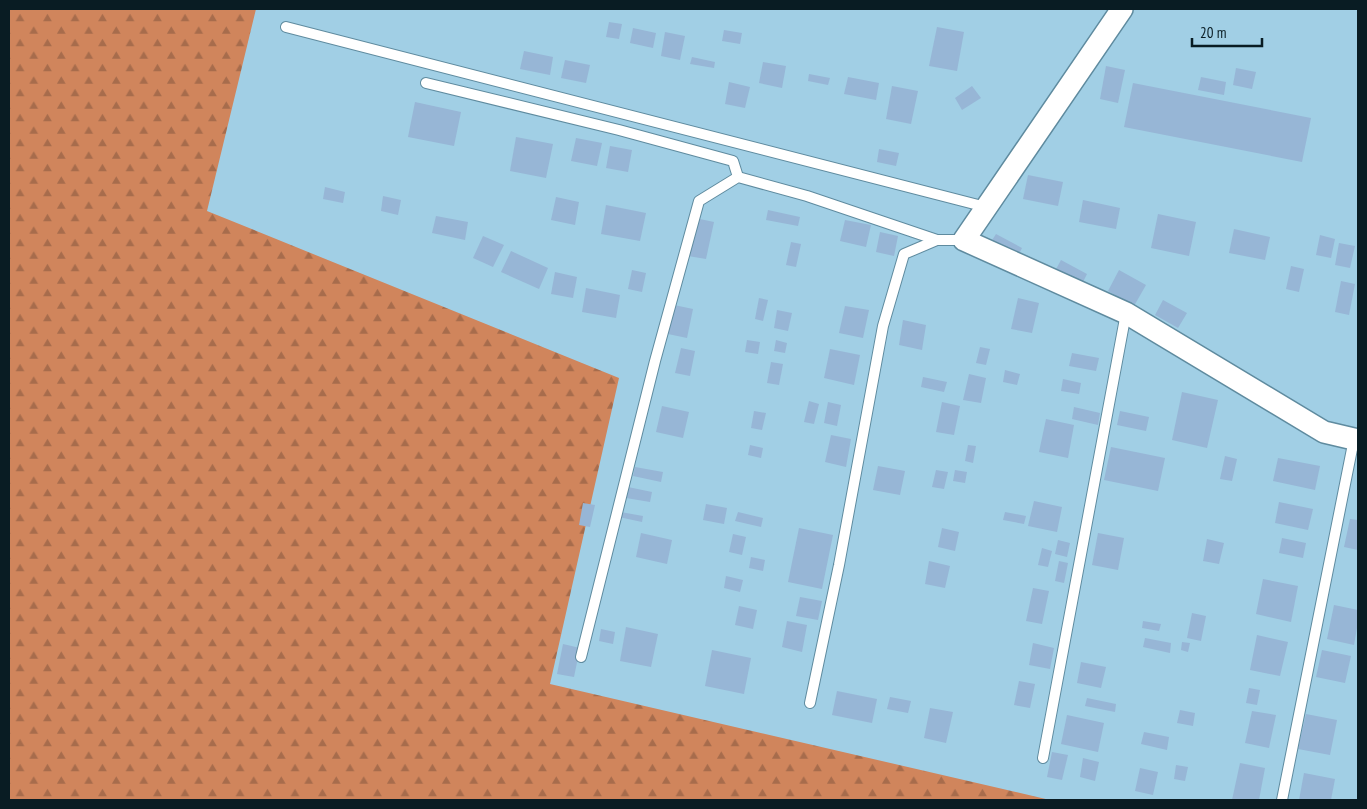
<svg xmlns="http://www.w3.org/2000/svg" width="1367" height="809" viewBox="0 0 1367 809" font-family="'PT Sans Narrow',sans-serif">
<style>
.forest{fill:url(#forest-firs)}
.building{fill:#97b6d6}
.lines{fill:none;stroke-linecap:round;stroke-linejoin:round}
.lane-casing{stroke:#5f8b9f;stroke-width:12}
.street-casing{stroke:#5f8b9f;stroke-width:24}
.lane{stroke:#fff;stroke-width:10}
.street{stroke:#fff;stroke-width:21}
</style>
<defs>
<pattern id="forest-firs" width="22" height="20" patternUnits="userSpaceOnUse" patternTransform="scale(1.25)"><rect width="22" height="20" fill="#d0855c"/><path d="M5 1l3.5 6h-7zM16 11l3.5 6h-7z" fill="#a76c4c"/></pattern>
</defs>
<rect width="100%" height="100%" fill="#a1cfe5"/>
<polygon class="forest" points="9,9 256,9 207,211 619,378 550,684 1050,800 9,800"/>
<g class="building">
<polygon points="609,22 622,24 619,39 606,37"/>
<polygon points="937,27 964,32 957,71 929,66"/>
<polygon points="633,28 656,33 653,48 630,43"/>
<polygon points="724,30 742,33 740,44 722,41"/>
<polygon points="665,32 685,36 680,60 661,56"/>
<polygon points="524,51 553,57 550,75 520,69"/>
<polygon points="692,57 715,62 714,68 690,64"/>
<polygon points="565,60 590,65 586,83 561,78"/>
<polygon points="763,62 786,66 782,88 759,83"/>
<polygon points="1106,66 1125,70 1118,103 1100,99"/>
<polygon points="1236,68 1256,72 1252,89 1233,85"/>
<polygon points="809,74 830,78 828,85 808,81"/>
<polygon points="848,77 879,83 876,100 844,94"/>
<polygon points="1201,77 1226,82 1224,95 1198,90"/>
<polygon points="729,82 750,87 745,108 725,104"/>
<polygon points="1133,83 1311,118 1302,162 1124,127"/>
<polygon points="892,86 918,91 911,124 886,119"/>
<polygon points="972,86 981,98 962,110 955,98"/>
<polygon points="415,102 461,112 454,146 408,137"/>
<polygon points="516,137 553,144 546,178 510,171"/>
<polygon points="576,138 602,143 597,166 571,161"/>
<polygon points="610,146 632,150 628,172 606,168"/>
<polygon points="879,149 899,153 896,166 877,162"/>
<polygon points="1028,175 1063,182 1058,206 1023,199"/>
<polygon points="325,187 345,192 343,203 323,199"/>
<polygon points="383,196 401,200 398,215 381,211"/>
<polygon points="556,197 579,202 575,225 551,220"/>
<polygon points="1083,200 1120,208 1116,229 1079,222"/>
<polygon points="606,205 646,213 640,241 601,234"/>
<polygon points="768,210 800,217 798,226 766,220"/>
<polygon points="1158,214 1196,222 1189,256 1151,248"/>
<polygon points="436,216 468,222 465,240 432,233"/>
<polygon points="695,218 714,222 706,259 688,256"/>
<polygon points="845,220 871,225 866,247 840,241"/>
<polygon points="1234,229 1270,237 1265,260 1229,253"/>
<polygon points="880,232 898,236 894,256 876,252"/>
<polygon points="996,234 1022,248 1016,260 989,245"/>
<polygon points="1320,235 1335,239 1331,258 1316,255"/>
<polygon points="483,236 504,245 493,267 473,258"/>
<polygon points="791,242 801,244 796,267 786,265"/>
<polygon points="1339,243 1355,246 1350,268 1335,265"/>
<polygon points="511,251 548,268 539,289 501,272"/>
<polygon points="1061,260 1087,274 1081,286 1055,271"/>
<polygon points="1291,266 1304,269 1299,292 1286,289"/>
<polygon points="632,270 646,273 642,292 628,289"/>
<polygon points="1119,270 1146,285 1134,306 1108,291"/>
<polygon points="555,272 577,277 573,298 551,294"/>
<polygon points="1341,281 1355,284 1349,315 1335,312"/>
<polygon points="586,288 620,295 616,318 582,312"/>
<polygon points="759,298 768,300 763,321 755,319"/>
<polygon points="1018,298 1039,303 1032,333 1011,329"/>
<polygon points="1163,300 1187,313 1178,328 1155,315"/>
<polygon points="674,305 693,309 687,338 668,334"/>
<polygon points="845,306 869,310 863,338 839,333"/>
<polygon points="777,310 792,313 788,331 774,328"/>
<polygon points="903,320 926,325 922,350 899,345"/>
<polygon points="747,340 760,342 758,354 745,352"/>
<polygon points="776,340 787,343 785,353 774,351"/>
<polygon points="980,347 990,349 986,365 976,363"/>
<polygon points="681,348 695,351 690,376 675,373"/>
<polygon points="830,349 860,355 854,385 824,378"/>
<polygon points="1072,353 1099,358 1096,371 1069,366"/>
<polygon points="771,362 783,364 779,385 767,383"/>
<polygon points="1005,370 1020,374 1017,385 1003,382"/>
<polygon points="969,374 986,378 981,403 963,400"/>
<polygon points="923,377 947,382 944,392 921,387"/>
<polygon points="1063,379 1081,383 1079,394 1061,391"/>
<polygon points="1182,392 1218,400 1207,448 1172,440"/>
<polygon points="809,401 819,404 814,424 804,422"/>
<polygon points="828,402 841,405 837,426 824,423"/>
<polygon points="942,402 960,406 954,435 936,432"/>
<polygon points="662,406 689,412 683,438 656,432"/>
<polygon points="1074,407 1100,413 1098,425 1072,419"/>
<polygon points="754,411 766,413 762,430 751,428"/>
<polygon points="1120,411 1149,417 1146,431 1117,425"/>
<polygon points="1046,419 1074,425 1068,458 1039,452"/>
<polygon points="831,435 851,439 846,467 825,462"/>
<polygon points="750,445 763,448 761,458 748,455"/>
<polygon points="968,445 976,446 973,463 965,461"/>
<polygon points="1111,447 1165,458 1158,491 1104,480"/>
<polygon points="1225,456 1237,459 1232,481 1220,479"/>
<polygon points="1278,458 1320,466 1315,490 1273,481"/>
<polygon points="878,466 905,471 900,495 873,490"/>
<polygon points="635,467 663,472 661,482 633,476"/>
<polygon points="936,470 948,472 944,489 932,487"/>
<polygon points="955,470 967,472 965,483 953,481"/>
<polygon points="628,487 652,492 650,502 626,498"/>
<polygon points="1034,501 1062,507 1057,532 1028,526"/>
<polygon points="1279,502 1313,509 1308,530 1275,523"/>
<polygon points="583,503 595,505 590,527 579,525"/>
<polygon points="706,504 727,508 724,524 703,520"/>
<polygon points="615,511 643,516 642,522 614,516"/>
<polygon points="738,512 763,518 761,527 735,521"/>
<polygon points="1005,512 1026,516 1024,524 1003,520"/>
<polygon points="1350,519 1358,520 1358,550 1344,547"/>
<polygon points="799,528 833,535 822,589 788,582"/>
<polygon points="942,528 959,532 955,551 938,547"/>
<polygon points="641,533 672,540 667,564 636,557"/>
<polygon points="1098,533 1124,538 1118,570 1092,565"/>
<polygon points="733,534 746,537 742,555 729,552"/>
<polygon points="1282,538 1306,543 1303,558 1279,553"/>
<polygon points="1207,539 1224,543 1219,564 1203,561"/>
<polygon points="1058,540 1070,543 1067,557 1055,554"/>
<polygon points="1042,548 1052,551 1048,567 1038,565"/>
<polygon points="751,557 765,560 763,571 749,568"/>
<polygon points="929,561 950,566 945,588 925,584"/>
<polygon points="1059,561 1068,563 1064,583 1055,581"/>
<polygon points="726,576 743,580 740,592 724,588"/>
<polygon points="1263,579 1298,586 1291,622 1256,614"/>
<polygon points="1033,588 1049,591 1042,624 1026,621"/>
<polygon points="800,597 822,601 818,620 796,616"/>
<polygon points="1334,605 1358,610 1358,622 1354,645 1327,639"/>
<polygon points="739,606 757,610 753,629 735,625"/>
<polygon points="1192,613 1206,616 1201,641 1187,638"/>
<polygon points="787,621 807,625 802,652 782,647"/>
<polygon points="1143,621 1161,624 1159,631 1142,628"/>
<polygon points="626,627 658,634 651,667 620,661"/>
<polygon points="601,629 615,632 613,644 599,641"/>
<polygon points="1257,635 1288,642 1280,676 1250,670"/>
<polygon points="1145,638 1171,643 1170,653 1143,647"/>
<polygon points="1182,642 1190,643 1188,652 1181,650"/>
<polygon points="1033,643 1054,648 1050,669 1029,665"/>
<polygon points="563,644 580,648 574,677 557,674"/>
<polygon points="712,650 751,658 744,694 705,686"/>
<polygon points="1322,650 1351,656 1345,683 1316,677"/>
<polygon points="1081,662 1106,667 1101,688 1077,683"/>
<polygon points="1019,681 1035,684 1030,708 1014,705"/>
<polygon points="1249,688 1260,690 1257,705 1246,703"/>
<polygon points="837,691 877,699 872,723 832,715"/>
<polygon points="890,697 911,701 908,713 887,709"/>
<polygon points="1087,698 1116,704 1115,712 1085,706"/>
<polygon points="930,708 953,712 946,743 924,738"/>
<polygon points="1180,710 1195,713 1193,726 1177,723"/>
<polygon points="1252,711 1276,715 1269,748 1245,743"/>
<polygon points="1306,714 1337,720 1330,755 1298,749"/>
<polygon points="1067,715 1104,723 1098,752 1061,744"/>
<polygon points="1144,732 1169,737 1167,750 1141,744"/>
<polygon points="1052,752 1068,755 1062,780 1047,777"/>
<polygon points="1083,758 1099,762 1095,781 1080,777"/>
<polygon points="1240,763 1265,768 1259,800 1232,800"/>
<polygon points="1176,765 1188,767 1185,781 1174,779"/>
<polygon points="1140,768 1158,772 1153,795 1135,791"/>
<polygon points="1304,773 1335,779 1331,800 1299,800"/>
</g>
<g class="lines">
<g class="lane-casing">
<g id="lane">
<polyline points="286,27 986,207"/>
<polyline points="426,83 619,130 733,161 738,177"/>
<polyline points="581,657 655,361 699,201 738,177 807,196 937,240"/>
<polyline points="810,703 839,565 883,326 904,254 937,240 964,240"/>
<polyline points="1043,758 1126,313"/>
<polyline points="1282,800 1354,439"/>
</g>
</g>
<g class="street-casing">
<polyline id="street" points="1122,9 964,240 1126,313 1324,432 1358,440"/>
</g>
<use href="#lane" class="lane"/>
<use href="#street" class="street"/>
</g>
<rect width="1367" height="809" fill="none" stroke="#091c23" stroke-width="20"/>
<path d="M1192 38v8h70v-8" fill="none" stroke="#091c23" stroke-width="2.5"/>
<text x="1200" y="38" font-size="15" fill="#091c23" stroke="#a1cfe5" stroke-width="4" paint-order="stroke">20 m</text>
</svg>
